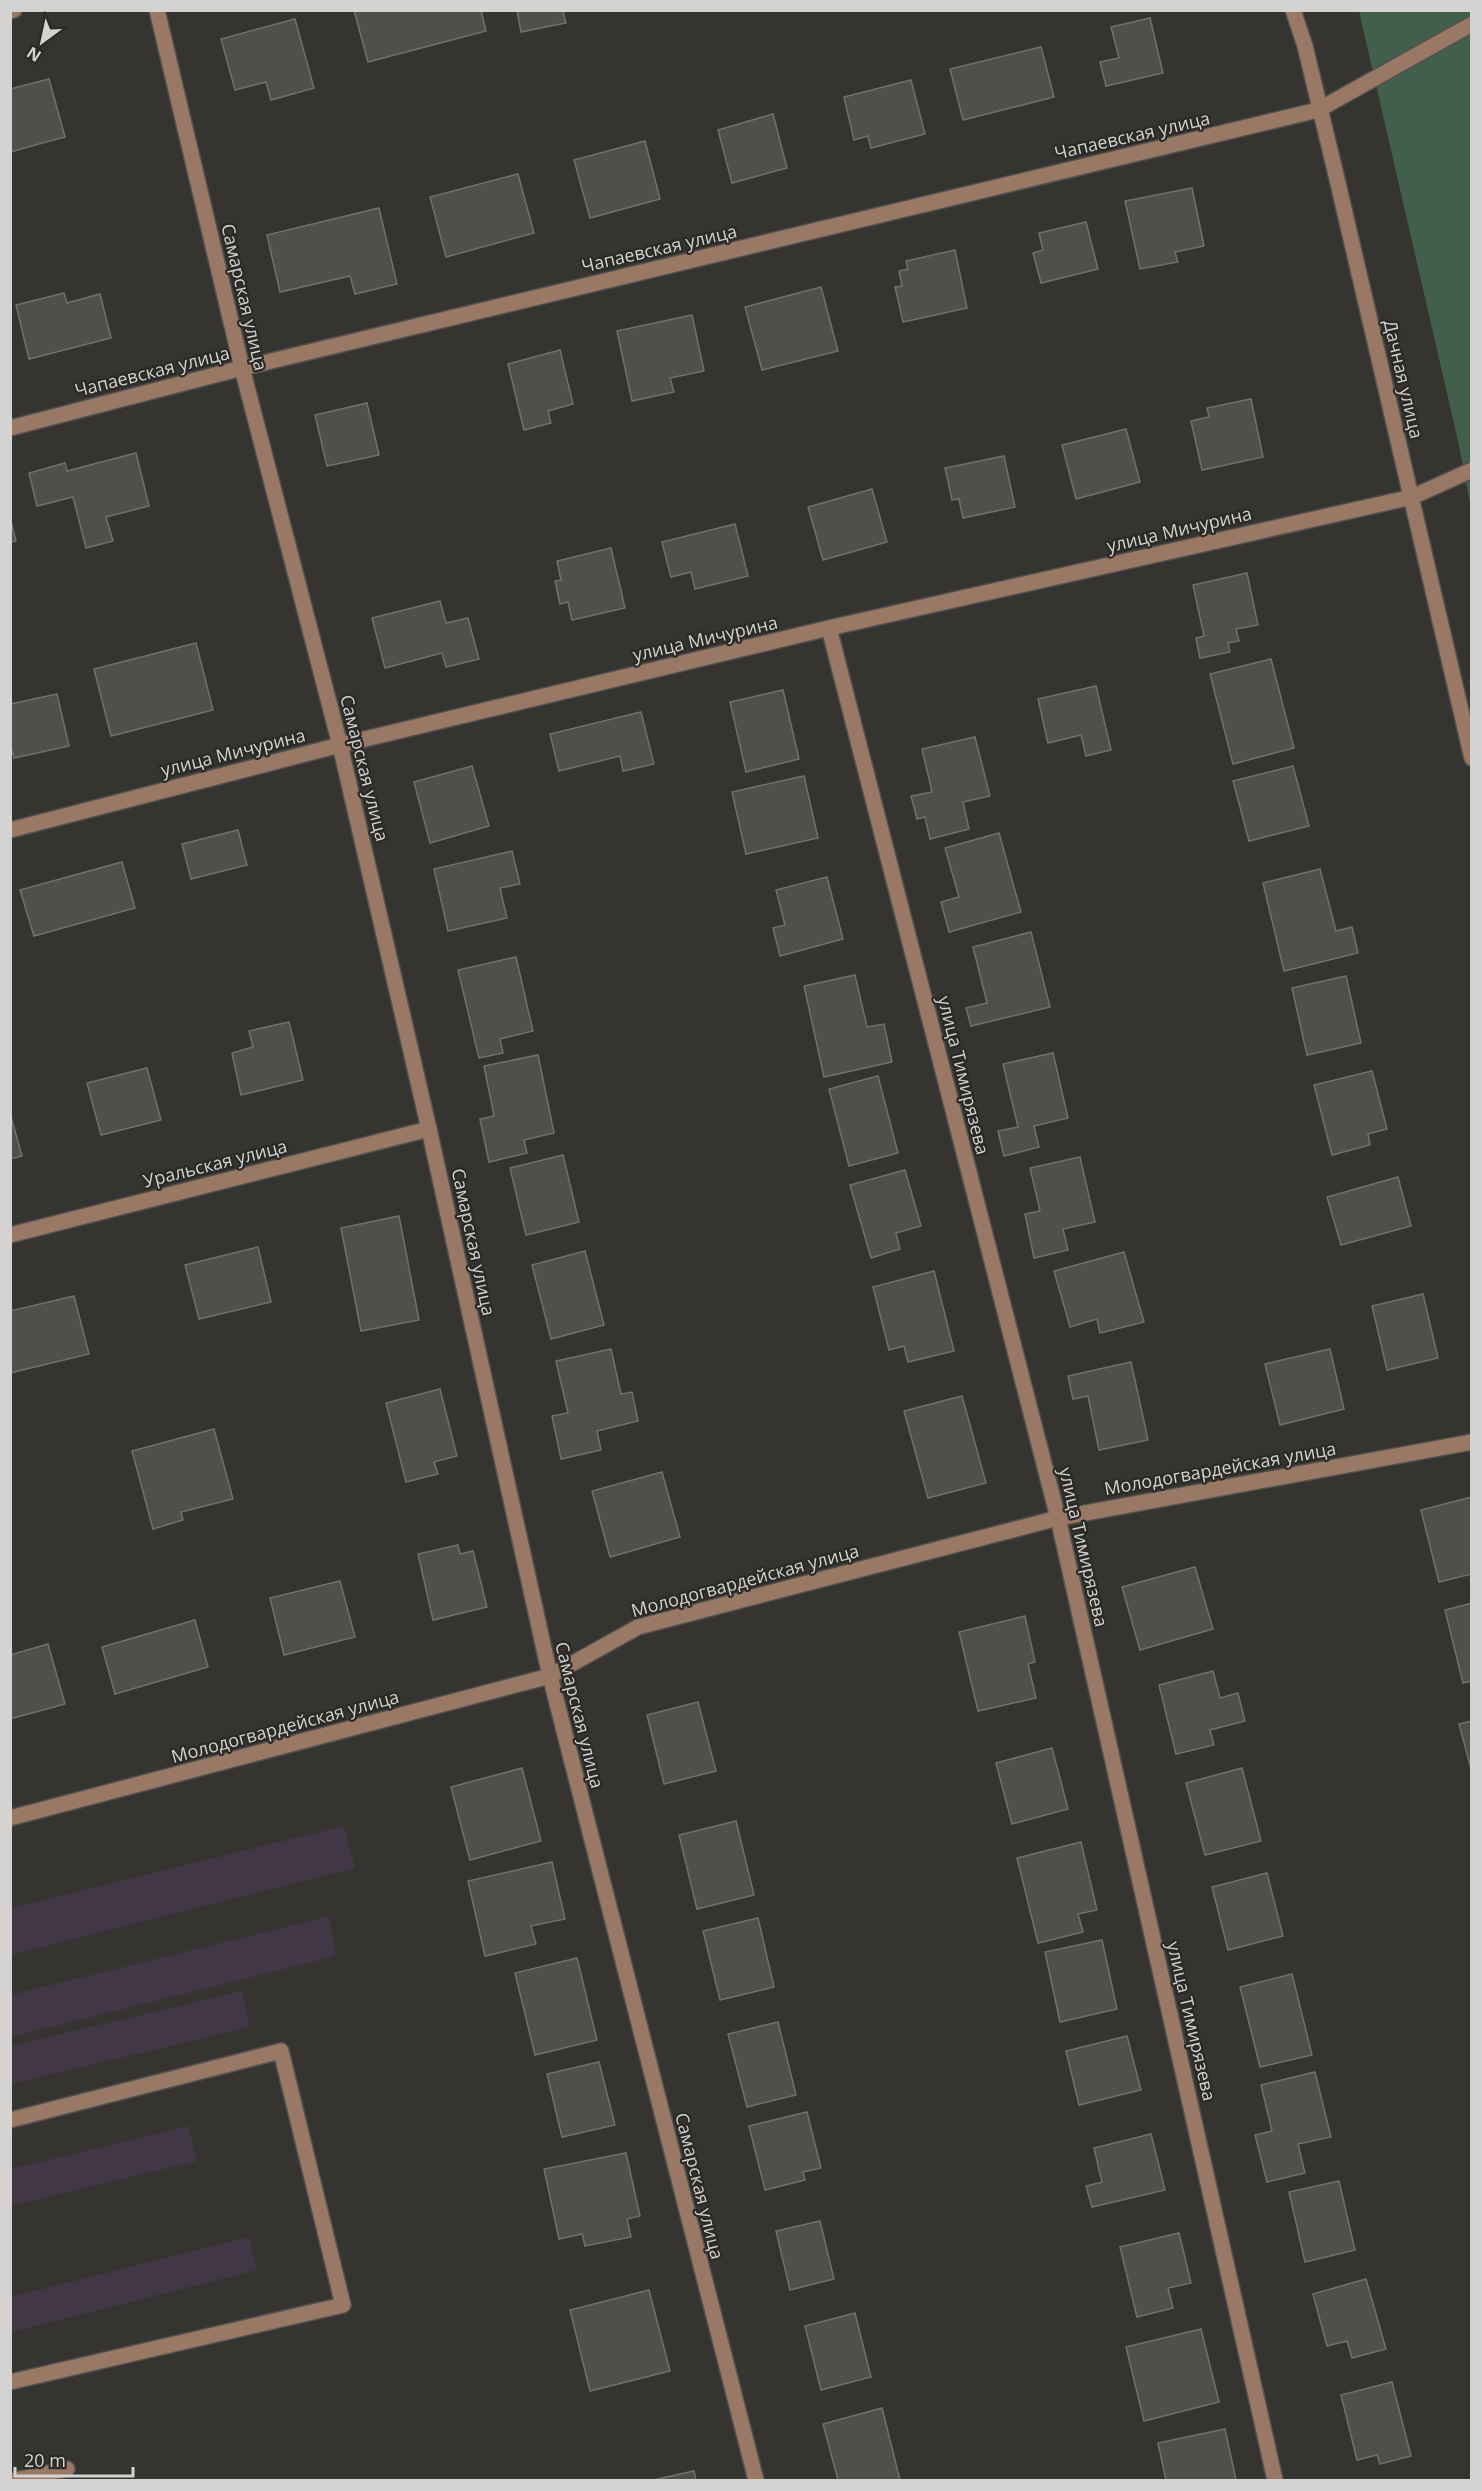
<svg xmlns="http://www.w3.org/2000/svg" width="1482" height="2491" viewBox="0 0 1482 2491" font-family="'Open Sans',sans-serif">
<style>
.industrial{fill:#413747}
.green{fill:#425f4b}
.building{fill:#514f4c;stroke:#72706d;stroke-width:1.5}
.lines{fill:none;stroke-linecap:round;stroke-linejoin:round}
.minor-casing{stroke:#52514e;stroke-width:18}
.minor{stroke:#997965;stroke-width:15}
.labels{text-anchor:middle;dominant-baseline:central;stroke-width:4.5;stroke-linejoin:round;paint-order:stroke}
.street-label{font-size:18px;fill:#d4d3d1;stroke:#2b2a27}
</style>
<rect width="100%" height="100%" fill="#353431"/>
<g class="industrial">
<polygon points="344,1826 355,1868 11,1955 11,1908"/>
<polygon points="329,1916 336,1956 11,2037 11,1995"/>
<polygon points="242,1991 250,2027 11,2084 11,2046"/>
<polygon points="188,2126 197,2161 11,2206 11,2169"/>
<polygon points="249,2237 257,2270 11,2332 11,2297"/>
</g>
<polygon class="green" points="1359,11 1471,11 1471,508 1458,441"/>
<g class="building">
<polygon points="354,10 481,10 486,31 368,62"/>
<polygon points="517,10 571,10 563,12 566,23 521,32"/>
<polygon points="1150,18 1163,73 1106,86 1100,62 1119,58 1111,27"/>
<polygon points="295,19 314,88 271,100 266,82 235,90 221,39"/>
<polygon points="1041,47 1054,97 963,120 950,69"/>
<polygon points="49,79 65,137 10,152 10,89"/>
<polygon points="911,80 925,134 871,148 868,136 854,140 844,97"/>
<polygon points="773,114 787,168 732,183 718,130"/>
<polygon points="645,141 660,199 590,218 574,160"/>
<polygon points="518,174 534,233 446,257 430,197"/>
<polygon points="1192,188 1204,246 1175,252 1178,262 1140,269 1125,201"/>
<polygon points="379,208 397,284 355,294 350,276 280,292 267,235"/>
<polygon points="1086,222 1098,269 1041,283 1033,253 1043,250 1039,233"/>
<polygon points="955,250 967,308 903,322 895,287 902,286 899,271 908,269 906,261"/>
<polygon points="821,287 838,351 762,370 745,307"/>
<polygon points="64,293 67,303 100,294 111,338 29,359 16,305"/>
<polygon points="692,315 704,371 670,378 674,392 632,401 617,331"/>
<polygon points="560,350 573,404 548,411 551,423 524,430 508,364"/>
<polygon points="1251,399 1263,457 1202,470 1191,421 1209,417 1207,408"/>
<polygon points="367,403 379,455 327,466 315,415"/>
<polygon points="1126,429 1140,482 1076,499 1062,445"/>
<polygon points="136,453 149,506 106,517 113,541 86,548 73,497 37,506 29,473 65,463 67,471"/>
<polygon points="1004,456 1015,507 963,518 959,499 952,500 945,468"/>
<polygon points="872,489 887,542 823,560 808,507"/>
<polygon points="10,518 16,541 10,542"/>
<polygon points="735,524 748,576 695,589 691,572 671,577 662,542"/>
<polygon points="611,548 625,608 572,620 568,602 560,604 555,581 561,580 557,561"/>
<polygon points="1247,573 1258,625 1236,629 1239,641 1228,643 1230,652 1200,658 1196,638 1204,636 1193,585"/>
<polygon points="440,601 446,623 468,618 479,659 446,667 442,653 385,668 372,618"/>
<polygon points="196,643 213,710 111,736 94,669"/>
<polygon points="1271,659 1294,748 1233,764 1210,674"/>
<polygon points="1096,686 1111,750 1086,756 1081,735 1048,743 1038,699"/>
<polygon points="783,690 799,759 746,772 730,702"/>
<polygon points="57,694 69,746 14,758 10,742 10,704"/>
<polygon points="641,712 654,764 623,771 620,756 559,771 550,734"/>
<polygon points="975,737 990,796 963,802 969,829 930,839 925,817 917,819 911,796 932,792 922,749"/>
<polygon points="472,766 489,826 430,843 414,782"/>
<polygon points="1293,766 1309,826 1249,841 1233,781"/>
<polygon points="804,776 818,838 746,854 732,792"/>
<polygon points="238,830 247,865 191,879 182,844"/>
<polygon points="999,833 1021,912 949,932 941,902 959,897 945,848"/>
<polygon points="512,851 520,884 500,888 507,918 448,931 434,869"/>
<polygon points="122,862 135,908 34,936 20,890"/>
<polygon points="1320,869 1336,931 1352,927 1358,953 1284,971 1263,883"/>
<polygon points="827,877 843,939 780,956 773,928 785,925 776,890"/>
<polygon points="1031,932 1050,1007 971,1026 966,1008 987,1003 973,947"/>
<polygon points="516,957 533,1031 500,1039 503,1053 479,1058 458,970"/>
<polygon points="855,975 867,1027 884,1024 892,1062 824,1077 804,986"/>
<polygon points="1346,976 1361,1043 1307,1055 1292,988"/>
<polygon points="289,1022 303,1080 241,1095 232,1053 253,1047 249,1031"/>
<polygon points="1053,1053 1068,1118 1034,1126 1039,1147 1004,1156 998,1131 1018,1127 1003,1064"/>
<polygon points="538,1055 554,1133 524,1140 527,1153 489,1162 480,1119 494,1116 484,1066"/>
<polygon points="147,1068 161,1120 101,1135 87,1083"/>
<polygon points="1372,1071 1387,1129 1368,1134 1370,1145 1332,1155 1314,1085"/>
<polygon points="878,1076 898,1153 849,1166 829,1089"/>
<polygon points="10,1113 22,1156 10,1159"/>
<polygon points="563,1155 579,1222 526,1235 510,1168"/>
<polygon points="1080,1157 1095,1222 1063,1229 1068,1250 1034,1258 1025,1214 1040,1211 1030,1168"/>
<polygon points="905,1170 921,1226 896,1233 900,1249 871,1258 850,1185"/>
<polygon points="1398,1177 1411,1226 1341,1245 1327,1197"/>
<polygon points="399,1216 419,1320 361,1331 341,1228"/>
<polygon points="258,1247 271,1302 199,1319 185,1265"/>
<polygon points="585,1251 604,1325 551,1339 532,1265"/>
<polygon points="1124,1252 1144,1322 1100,1333 1097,1319 1070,1327 1054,1271"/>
<polygon points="934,1271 954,1351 908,1362 904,1346 889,1350 873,1287"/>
<polygon points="1423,1294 1438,1358 1387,1370 1372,1306"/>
<polygon points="74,1296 89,1354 10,1373 10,1311"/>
<polygon points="611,1349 621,1394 632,1392 638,1421 597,1431 601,1450 561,1459 552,1416 568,1413 556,1361"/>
<polygon points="1330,1349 1344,1409 1280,1425 1265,1364"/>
<polygon points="1131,1362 1148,1440 1099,1450 1088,1396 1073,1399 1068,1376"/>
<polygon points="440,1389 457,1456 434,1462 438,1474 406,1482 386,1403"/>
<polygon points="962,1396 986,1483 928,1498 904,1411"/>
<polygon points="214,1429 233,1499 181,1512 183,1520 153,1529 132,1451"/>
<polygon points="662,1472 680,1537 610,1557 592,1491"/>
<polygon points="1472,1497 1472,1574 1439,1582 1421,1510"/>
<polygon points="458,1545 460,1554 473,1551 487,1607 433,1620 418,1554"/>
<polygon points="1195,1567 1213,1629 1140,1650 1122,1587"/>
<polygon points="340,1581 355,1637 284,1655 270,1598"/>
<polygon points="1472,1603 1472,1681 1463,1683 1445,1610"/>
<polygon points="1025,1616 1035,1662 1028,1664 1036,1698 978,1711 959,1632"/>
<polygon points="195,1620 208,1667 115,1694 102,1647"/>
<polygon points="48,1644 65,1704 10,1719 10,1655"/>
<polygon points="1213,1671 1220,1698 1238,1693 1245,1721 1210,1730 1214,1745 1176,1754 1159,1685"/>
<polygon points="698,1702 716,1771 664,1784 647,1715"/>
<polygon points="1472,1721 1472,1772 1459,1724"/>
<polygon points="1052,1748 1068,1809 1012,1824 996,1763"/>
<polygon points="522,1768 541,1841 470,1860 451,1787"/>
<polygon points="1242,1768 1261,1841 1205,1855 1186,1783"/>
<polygon points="736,1821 754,1895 697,1909 679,1835"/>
<polygon points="1081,1842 1097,1910 1078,1914 1083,1932 1038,1943 1017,1858"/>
<polygon points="552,1862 565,1919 531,1926 536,1944 485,1956 468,1881"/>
<polygon points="1267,1873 1283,1936 1228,1950 1212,1887"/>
<polygon points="758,1918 774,1987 720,2000 703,1931"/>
<polygon points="1102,1940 1117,2009 1060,2022 1045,1952"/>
<polygon points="577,1958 597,2040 535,2055 515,1973"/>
<polygon points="1292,1974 1312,2055 1260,2067 1240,1987"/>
<polygon points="778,2022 796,2095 747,2107 728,2034"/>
<polygon points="1127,2036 1141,2090 1079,2105 1066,2051"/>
<polygon points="599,2062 615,2125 562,2137 547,2074"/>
<polygon points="1315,2072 1331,2137 1298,2144 1305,2173 1267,2182 1255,2135 1272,2131 1261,2085"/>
<polygon points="807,2112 821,2168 803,2172 805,2180 765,2190 749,2126"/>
<polygon points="1151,2134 1165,2190 1092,2207 1086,2186 1102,2182 1094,2148"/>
<polygon points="626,2153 640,2216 627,2219 631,2237 585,2246 582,2234 559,2239 544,2169"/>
<polygon points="1339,2181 1355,2250 1305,2262 1289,2192"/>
<polygon points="820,2221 834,2279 790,2290 776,2231"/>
<polygon points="1179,2233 1191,2283 1168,2288 1173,2308 1137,2317 1120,2247"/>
<polygon points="1366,2279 1386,2349 1352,2358 1347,2341 1327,2346 1313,2294"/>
<polygon points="649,2290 670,2371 590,2391 570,2310"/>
<polygon points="855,2313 871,2377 821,2390 805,2326"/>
<polygon points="1201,2329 1219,2402 1144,2421 1126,2347"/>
<polygon points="1392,2382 1411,2456 1380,2464 1377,2455 1357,2460 1341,2395"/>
<polygon points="882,2408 900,2480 838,2480 823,2424"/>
<polygon points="1225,2429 1236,2480 1166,2480 1158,2443"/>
<polygon points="694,2471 696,2480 653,2480"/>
</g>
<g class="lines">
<g class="minor-casing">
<g id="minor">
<polyline points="157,10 242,368 340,745 429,1129 550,1676 756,2480"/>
<polyline points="1293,10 1305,46 1337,179 1472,758"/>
<polyline points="10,11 14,10"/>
<polyline points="10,428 242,368 1318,110 1472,24"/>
<polyline points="829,628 1058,1518 1275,2480"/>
<polyline points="10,830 340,745 829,628 1412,497 1472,470"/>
<polyline points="10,1235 429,1129"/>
<polyline points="10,1818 550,1676 638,1627 1058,1518 1472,1442"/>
<polyline points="10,2120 281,2051 343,2305 10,2382"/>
<polyline points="15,2480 67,2469"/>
</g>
</g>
<use href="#minor" class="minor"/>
</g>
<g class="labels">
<g class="street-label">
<text transform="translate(1132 135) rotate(-13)">Чапаевская улица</text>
<text transform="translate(659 248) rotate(-13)">Чапаевская улица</text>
<text transform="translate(245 297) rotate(77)">Самарская улица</text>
<text transform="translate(152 371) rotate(-14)">Чапаевская улица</text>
<text transform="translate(1404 379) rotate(77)">Дачная улица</text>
<text transform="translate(1179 529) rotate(-13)">улица Мичурина</text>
<text transform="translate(705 638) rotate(-13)">улица Мичурина</text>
<text transform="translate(233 752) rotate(-14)">улица Мичурина</text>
<text transform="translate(365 768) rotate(76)">Самарская улица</text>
<text transform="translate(964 1075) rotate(76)">улица Тимирязева</text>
<text transform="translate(215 1163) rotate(-14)">Уральская улица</text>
<text transform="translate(474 1242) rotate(78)">Самарская улица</text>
<text transform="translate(1220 1468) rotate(-10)">Молодогвардейская улица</text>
<text transform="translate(1084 1547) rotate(77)">улица Тимирязева</text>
<text transform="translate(745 1580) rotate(-15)">Молодогвардейская улица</text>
<text transform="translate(580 1715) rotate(76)">Самарская улица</text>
<text transform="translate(285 1726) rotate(-15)">Молодогвардейская улица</text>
<text transform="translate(1192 2021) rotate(77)">улица Тимирязева</text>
<text transform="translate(700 2186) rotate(76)">Самарская улица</text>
</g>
</g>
<rect width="1482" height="2491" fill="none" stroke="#d4d3d1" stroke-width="24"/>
<g transform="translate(42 42) rotate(213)" stroke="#2b2a27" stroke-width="4.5" paint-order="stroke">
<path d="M0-4.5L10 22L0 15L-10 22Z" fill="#d4d3d1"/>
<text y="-9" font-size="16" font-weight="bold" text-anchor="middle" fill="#d4d3d1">N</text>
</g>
<path d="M15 2467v9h118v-9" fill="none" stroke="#d4d3d1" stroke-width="3"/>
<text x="24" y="2467" font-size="18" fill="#d4d3d1" stroke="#2b2a27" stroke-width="4.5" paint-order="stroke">20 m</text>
</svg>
